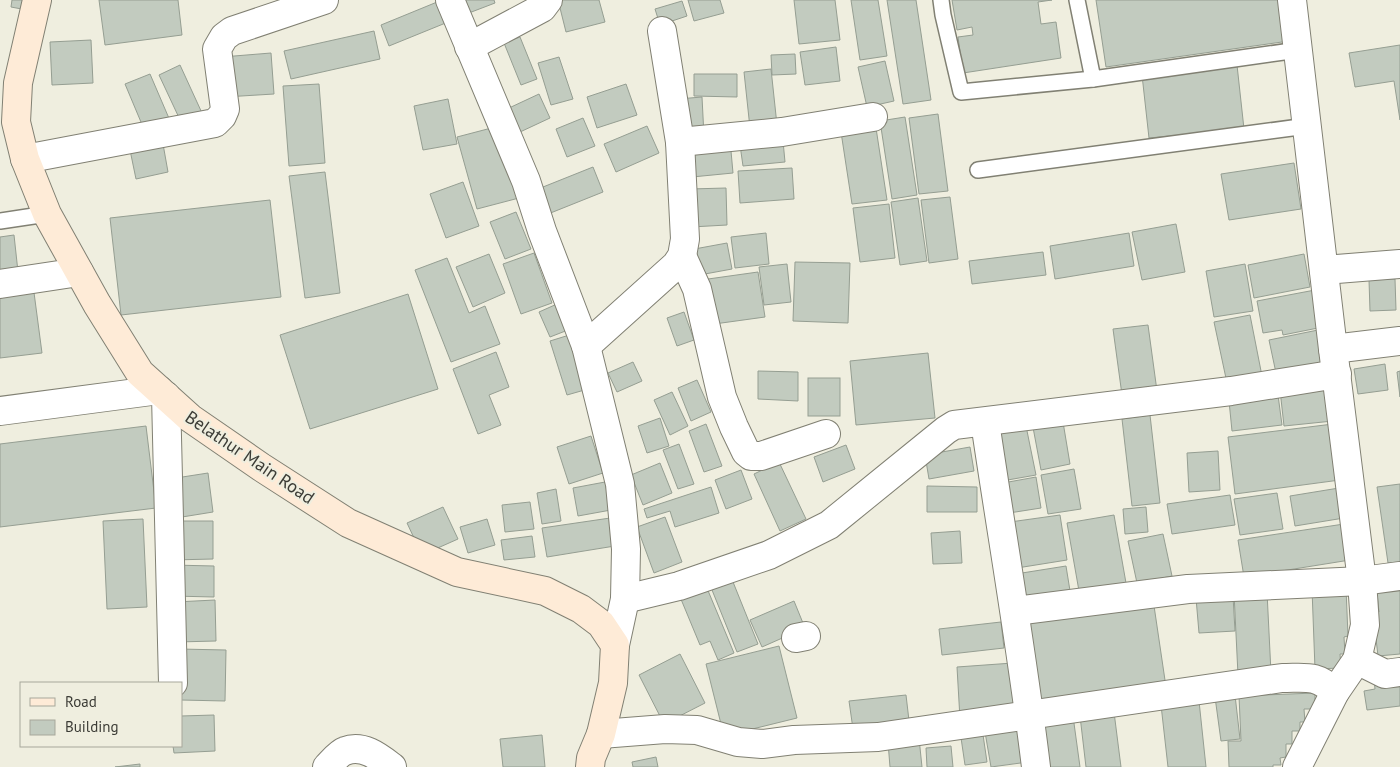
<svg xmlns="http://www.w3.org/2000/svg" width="1400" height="767" viewBox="0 0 1400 767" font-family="'PT Sans',sans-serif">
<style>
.building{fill:#c2cbbf;stroke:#959e92}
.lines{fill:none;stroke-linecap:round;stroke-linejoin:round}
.lane-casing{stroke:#818073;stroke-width:18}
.street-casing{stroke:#818073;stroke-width:30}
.secondary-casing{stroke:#818073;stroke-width:30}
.lane{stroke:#fff;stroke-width:15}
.street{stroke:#fff;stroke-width:28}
.secondary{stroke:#feebd7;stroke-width:28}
.labels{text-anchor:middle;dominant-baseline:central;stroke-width:4;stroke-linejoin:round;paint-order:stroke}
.street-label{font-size:18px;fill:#3c3c36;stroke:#efeedf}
</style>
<rect width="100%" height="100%" fill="#efeedf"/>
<g class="building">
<polygon points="12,0 29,0 27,10 11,7"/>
<polygon points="99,0 178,0 182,35 105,45"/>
<polygon points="442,0 453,20 389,46 381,25"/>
<polygon points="455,0 494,0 495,3 461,16"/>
<polygon points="558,0 599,0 605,22 566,32"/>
<polygon points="688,0 720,0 724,13 694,21"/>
<polygon points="794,0 835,0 840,40 799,44"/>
<polygon points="851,0 878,0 887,56 860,60"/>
<polygon points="887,0 916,0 931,100 903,104"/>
<polygon points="952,0 1052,0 1038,2 1041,24 1056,22 1061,58 963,73 958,37 973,35 972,27 957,30"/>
<polygon points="1096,0 1283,0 1289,41 1106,67"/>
<polygon points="682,1 687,16 660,25 655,9"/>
<polygon points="374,31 380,59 291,79 284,51"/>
<polygon points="520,37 537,79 521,85 504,43"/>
<polygon points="91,40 93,83 52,85 50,42"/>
<polygon points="1400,45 1400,120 1394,81 1355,87 1349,53"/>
<polygon points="836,47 840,81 805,85 800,52"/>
<polygon points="271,53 274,94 225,97 222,57"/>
<polygon points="795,54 796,74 772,75 771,55"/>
<polygon points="559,57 573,99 551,105 538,63"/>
<polygon points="885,61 894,101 867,107 858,67"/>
<polygon points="180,65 202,113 181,122 159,75"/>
<polygon points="1237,65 1244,129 1149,138 1142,75"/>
<polygon points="771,69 777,125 750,128 744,72"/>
<polygon points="150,74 171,123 146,134 125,84"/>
<polygon points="694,74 737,74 737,97 694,96"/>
<polygon points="319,84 325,163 289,166 283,86"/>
<polygon points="626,84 637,115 597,128 587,97"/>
<polygon points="539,94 550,118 520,132 509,108"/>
<polygon points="702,97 704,136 681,138 678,99"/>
<polygon points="448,99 457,144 423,150 414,106"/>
<polygon points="938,114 948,191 919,194 909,118"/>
<polygon points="905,117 917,195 892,199 880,121"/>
<polygon points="583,118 595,146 567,157 556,129"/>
<polygon points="499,126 519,198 477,209 457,137"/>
<polygon points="647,126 659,153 616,172 604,144"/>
<polygon points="876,128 887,200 852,204 841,132"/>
<polygon points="730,140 733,173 692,177 688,145"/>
<polygon points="783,141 785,162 743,166 740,145"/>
<polygon points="163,144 168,172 136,179 130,150"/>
<polygon points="1294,163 1301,209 1229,220 1221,174"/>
<polygon points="593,167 603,192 548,214 538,189"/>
<polygon points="792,168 794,199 740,203 738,171"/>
<polygon points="325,172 340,293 305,298 289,176"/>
<polygon points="463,182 479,226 446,238 430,194"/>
<polygon points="726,188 727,225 691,227 690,189"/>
<polygon points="950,197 958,259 929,263 921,200"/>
<polygon points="918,198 927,261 900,265 891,202"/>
<polygon points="270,200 281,297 121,315 110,218"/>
<polygon points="889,204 895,258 860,262 853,208"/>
<polygon points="516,212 531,249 505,259 490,222"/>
<polygon points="1176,224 1185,272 1142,280 1132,232"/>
<polygon points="766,233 769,264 735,268 731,237"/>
<polygon points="1129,233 1134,266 1055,279 1050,246"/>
<polygon points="14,235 19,281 0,283 0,237"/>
<polygon points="727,243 732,269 694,276 689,250"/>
<polygon points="1043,252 1046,275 972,284 969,261"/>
<polygon points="534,253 552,303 521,314 503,264"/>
<polygon points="489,254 505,293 473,307 456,267"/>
<polygon points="1304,254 1310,287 1254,298 1248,265"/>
<polygon points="447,258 469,313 485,306 500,344 451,362 415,270"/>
<polygon points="795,262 850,263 848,323 793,321"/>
<polygon points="787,264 791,302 764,305 759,267"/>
<polygon points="1245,264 1253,311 1214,317 1206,271"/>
<polygon points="758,272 765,317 707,325 701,280"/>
<polygon points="1395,279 1396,310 1370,311 1369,280"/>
<polygon points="33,285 42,353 0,358 0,289"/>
<polygon points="1315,290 1323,327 1283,335 1282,330 1263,333 1257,301"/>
<polygon points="408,294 438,389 310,429 280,335"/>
<polygon points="557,304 568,330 550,337 539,312"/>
<polygon points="684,312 694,340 677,346 667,318"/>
<polygon points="1250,315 1262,376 1227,383 1214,322"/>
<polygon points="1148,325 1157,391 1122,395 1113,329"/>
<polygon points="1318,330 1324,363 1276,373 1269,340"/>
<polygon points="579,332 595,387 567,395 550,341"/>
<polygon points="496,352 509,387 489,395 501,425 478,434 453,369"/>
<polygon points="928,353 935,418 856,425 850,361"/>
<polygon points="633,362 642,381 617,392 608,373"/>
<polygon points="1385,364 1388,390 1358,394 1354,369"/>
<polygon points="758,371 798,372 798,401 758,399"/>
<polygon points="1400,371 1400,397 1397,372"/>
<rect x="808" y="378" width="32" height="38"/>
<polygon points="697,380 711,412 691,421 678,388"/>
<polygon points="1329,385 1333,421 1284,426 1280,390"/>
<polygon points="672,392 688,426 670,435 654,400"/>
<polygon points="1278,395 1282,425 1232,431 1229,401"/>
<polygon points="1150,415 1160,503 1132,506 1122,419"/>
<polygon points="1062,416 1070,464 1041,470 1032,422"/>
<polygon points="660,418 669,446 647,453 638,426"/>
<polygon points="706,424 722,466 704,472 689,431"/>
<polygon points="1333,424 1340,480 1235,494 1228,437"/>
<polygon points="146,426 156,508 0,527 0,444"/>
<polygon points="1026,426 1036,475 1002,481 992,432"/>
<polygon points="591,436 603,473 569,484 557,447"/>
<polygon points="679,444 694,484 678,489 663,450"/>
<polygon points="846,445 855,469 823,482 814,457"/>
<polygon points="970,447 974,471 929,479 925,455"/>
<polygon points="1218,451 1220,490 1189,492 1187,453"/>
<polygon points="779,462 806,519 780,531 754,474"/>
<polygon points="660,463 672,493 643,505 631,475"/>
<polygon points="1074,469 1081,509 1048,514 1041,475"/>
<polygon points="741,470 752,499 726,509 715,480"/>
<polygon points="208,473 213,512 182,517 176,478"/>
<polygon points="1036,477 1041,508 1009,513 1003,483"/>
<polygon points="605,482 611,510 578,516 573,488"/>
<polygon points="1400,484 1400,562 1388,563 1377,487"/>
<polygon points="927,486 977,487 977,512 927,512"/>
<polygon points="711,487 719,513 675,527 670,511 647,518 644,509"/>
<polygon points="1339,488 1344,518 1295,526 1290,496"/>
<polygon points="556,489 561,521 542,524 537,493"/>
<polygon points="1277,493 1283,529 1240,535 1234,499"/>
<polygon points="1230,495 1235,525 1172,534 1167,504"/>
<polygon points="530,502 534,529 505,532 502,505"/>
<polygon points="443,507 458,539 422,555 407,523"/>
<polygon points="1146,507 1148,532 1125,534 1123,509"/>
<polygon points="1060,515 1067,560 1017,568 1010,522"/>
<polygon points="1114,515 1126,583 1079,591 1067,523"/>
<polygon points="617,517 621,545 547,557 542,528"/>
<polygon points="665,517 682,562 654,573 637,527"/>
<polygon points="143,519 147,607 107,609 103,521"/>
<polygon points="487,519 495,545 468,553 460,527"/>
<polygon points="171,521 213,521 213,559 172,560"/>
<polygon points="1344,524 1350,560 1244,577 1238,540"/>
<polygon points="960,531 962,563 933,564 931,533"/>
<polygon points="1163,534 1172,576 1137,583 1128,541"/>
<polygon points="532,536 535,557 504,560 501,540"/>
<polygon points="172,565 214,566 214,597 172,596"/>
<polygon points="1066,566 1071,597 1027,604 1022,573"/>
<polygon points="731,577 758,644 737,652 710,585"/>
<polygon points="1400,580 1400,654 1378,656 1373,613 1379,612 1376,583"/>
<polygon points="704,581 734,653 718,660 710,641 700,645 678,592"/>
<polygon points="1346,588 1348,636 1344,637 1345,654 1340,654 1341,668 1315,669 1312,589"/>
<polygon points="1267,592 1271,673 1238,675 1234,593"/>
<polygon points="1233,596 1235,631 1199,633 1196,598"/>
<polygon points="1153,599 1166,687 1038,704 1026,614"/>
<polygon points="215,600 216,641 177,642 175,602"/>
<polygon points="794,601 805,628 762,647 750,620"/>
<polygon points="1001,622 1004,648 942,655 939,629"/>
<polygon points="779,646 797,718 724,736 706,664"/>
<polygon points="179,649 226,650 225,701 181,700"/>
<polygon points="680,654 705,703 664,724 639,675"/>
<polygon points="1013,663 1017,715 960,719 957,667"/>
<polygon points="1400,675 1400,706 1367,710 1364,691 1375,689 1374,679"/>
<polygon points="1315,693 1315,709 1304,709 1305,722 1300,722 1300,731 1292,731 1292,744 1286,744 1286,757 1280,758 1281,765 1273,765 1273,767 1229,767 1228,741 1241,741 1239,696"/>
<polygon points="906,695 910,729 854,736 849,701"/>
<polygon points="1235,695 1240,739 1221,741 1215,697"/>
<polygon points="1199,701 1206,767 1168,767 1161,705"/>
<polygon points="1114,712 1121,767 1086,767 1080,716"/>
<polygon points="214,715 215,751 174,753 173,746 181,746 181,716"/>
<polygon points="1073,716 1080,767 1049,767 1042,720"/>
<polygon points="1023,726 1028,762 991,767 985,732"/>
<polygon points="982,728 987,762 965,765 960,731"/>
<polygon points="542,735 545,767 503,767 500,739"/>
<polygon points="919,738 922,767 890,767 888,742"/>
<polygon points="951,746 953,767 927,767 926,748"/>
<polygon points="656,757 658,767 633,767 632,762"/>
<polygon points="140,764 140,767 115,767"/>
</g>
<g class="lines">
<g class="lane-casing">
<g id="lane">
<polyline points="941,0 943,15 961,92 1093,79"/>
<polyline points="1077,0 1093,79 1298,50"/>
<polyline points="978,170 1307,126"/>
<polyline points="0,221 47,214"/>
</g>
</g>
<g class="street-casing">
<g id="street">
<polyline points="450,0 526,181 542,231 586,346 620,484 626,549 625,599 615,645"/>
<polyline points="1292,0 1333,349 1362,581 1365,625 1357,660 1335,692 1297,767"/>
<polyline points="469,47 542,8 548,0"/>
<polyline points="680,142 782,132 873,117"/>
<polyline points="25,159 215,123 222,116 225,109 217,49 224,37 232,31 324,0"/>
<polyline points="682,256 697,289 722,397 734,427 746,452 751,456 761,456 826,434"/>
<polyline points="1324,270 1400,264"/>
<polyline points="0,284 79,272"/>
<polyline points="586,346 676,265 682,256 685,239 680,142 662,31"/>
<polyline points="1333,349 1400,341"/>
<polyline points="166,396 173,683"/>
<polyline points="0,411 159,390"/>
<path d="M985,422C1002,537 1022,651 1036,767"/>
<polyline points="625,599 679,586 769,555 829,525 946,430 954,425 1231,391 1337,374"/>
<polyline points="1015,611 1188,589 1362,581 1400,576"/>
<polyline points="796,638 806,636"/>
<polyline points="1357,660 1385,674 1400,672"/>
<path d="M601,734L665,729L697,730L738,742L762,744L794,740L878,737L1282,678C1306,678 1316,674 1335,692"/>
<path d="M327,767C332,762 339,753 345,751C363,744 379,757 392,767"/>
</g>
</g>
<g class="secondary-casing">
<polyline id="secondary" points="37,0 18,83 16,122 25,159 47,214 97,304 140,373 190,418 261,467 348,523 457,572 545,591 581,609 601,624 615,645 613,683 601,734 591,758 590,767"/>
</g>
<use href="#lane" class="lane"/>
<use href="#street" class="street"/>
<use href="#secondary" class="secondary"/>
</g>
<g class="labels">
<g class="street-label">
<text transform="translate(250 457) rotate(34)">Belathur Main Road</text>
</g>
</g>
<rect x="20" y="682" width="162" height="65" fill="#efeedf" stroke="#a7a79b"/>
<rect x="30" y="698" width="25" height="8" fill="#feebd7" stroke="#a7a79b"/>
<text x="65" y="707" font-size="15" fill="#3c3c36">Road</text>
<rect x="30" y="720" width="25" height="15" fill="#c2cbbf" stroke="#a7a79b"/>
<text x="65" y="732" font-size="15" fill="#3c3c36">Building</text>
</svg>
